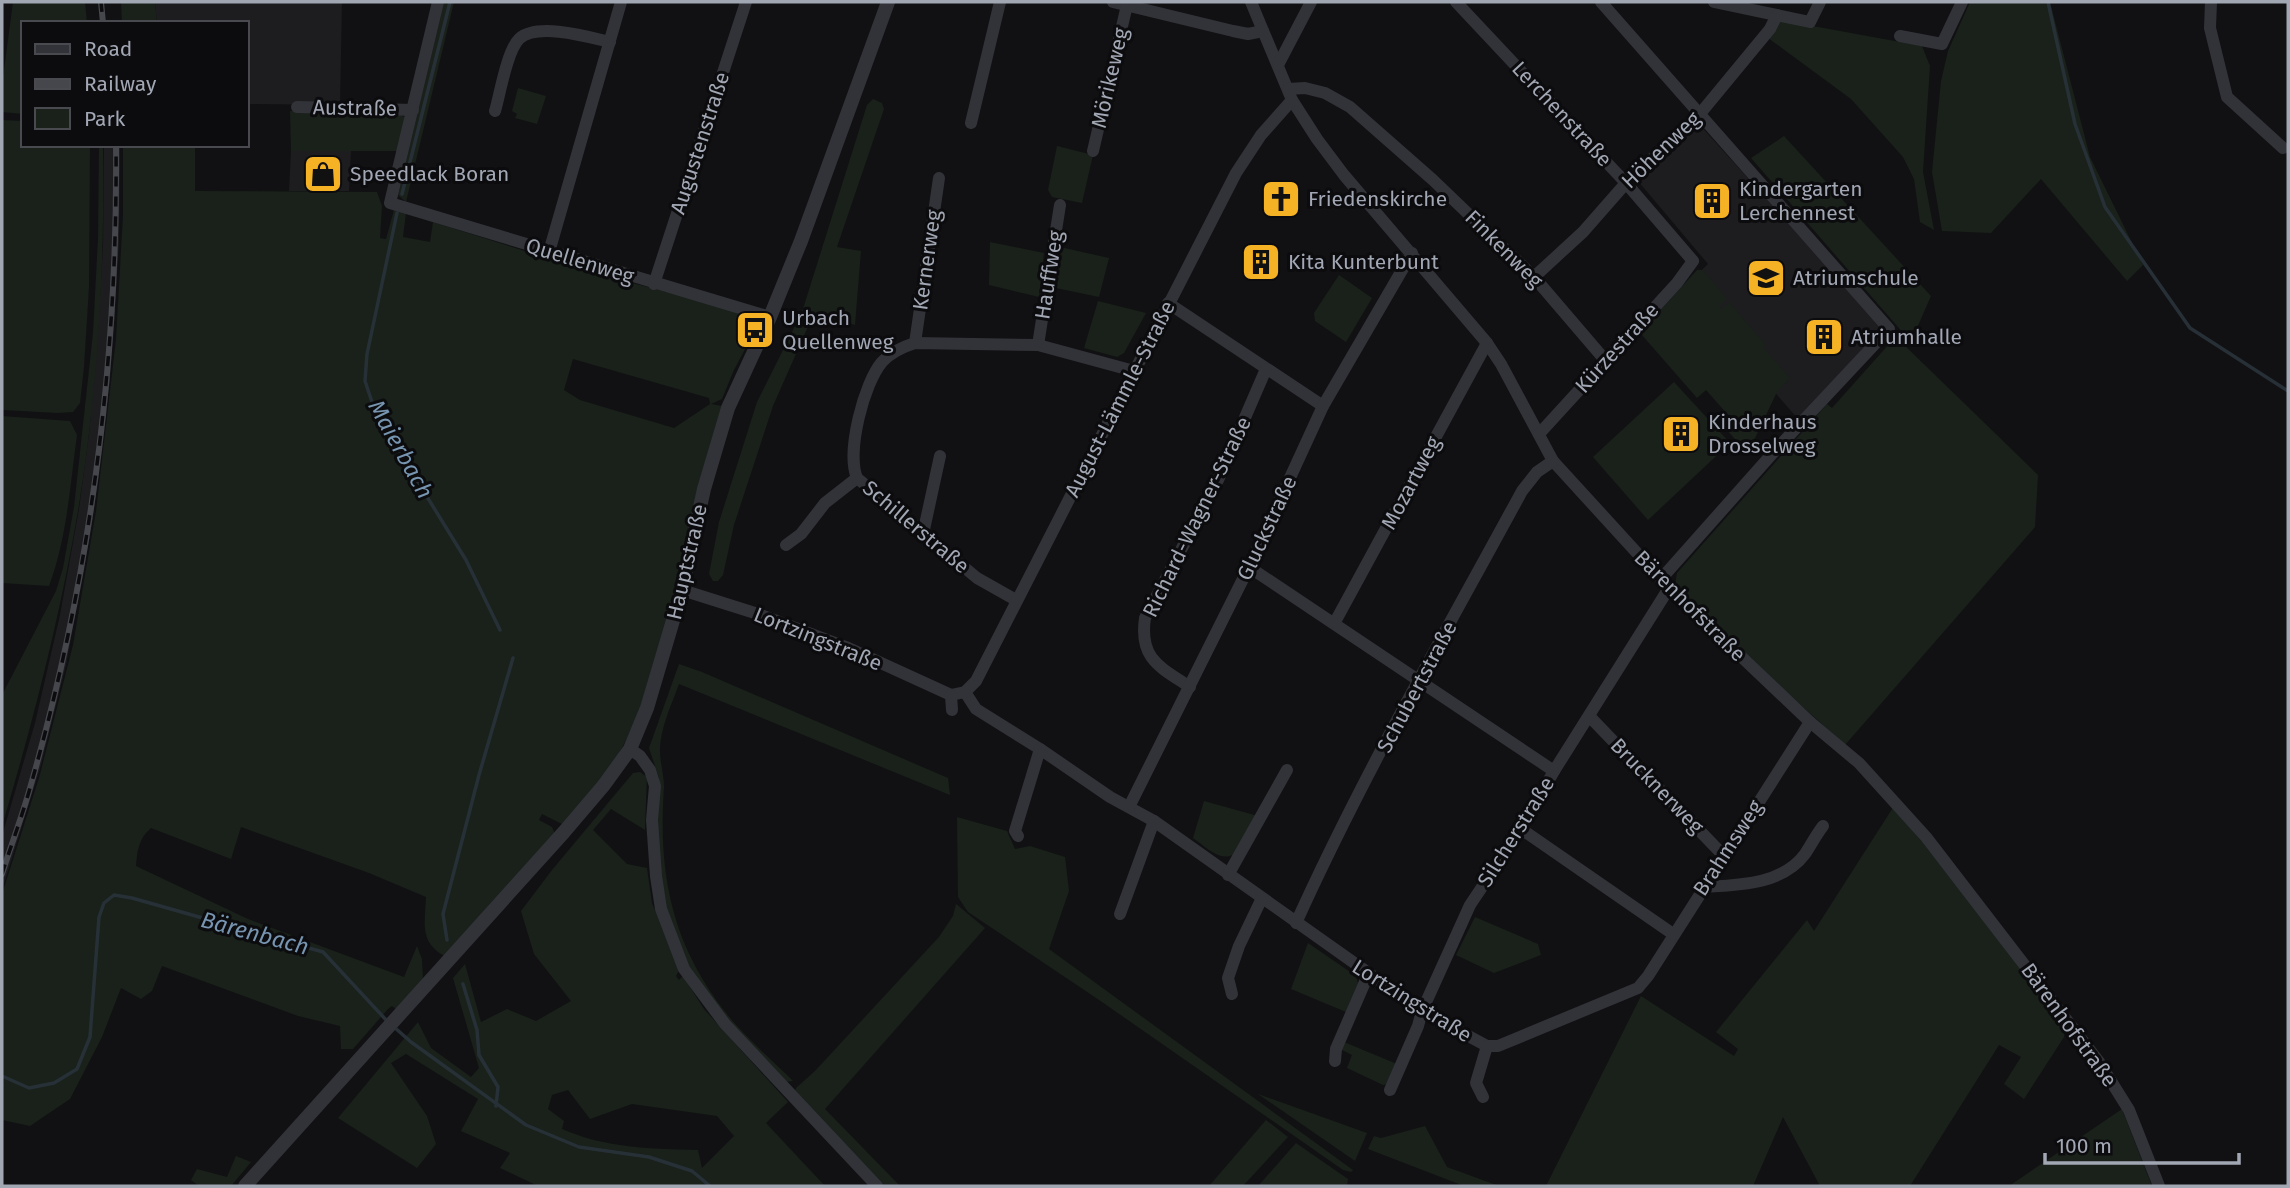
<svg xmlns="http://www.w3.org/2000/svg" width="2290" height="1188" viewBox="0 0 2290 1188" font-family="'Fira Sans',sans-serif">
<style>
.built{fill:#1d1d20}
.green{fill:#19211a;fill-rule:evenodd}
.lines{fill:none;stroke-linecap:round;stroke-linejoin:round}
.stream{stroke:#273037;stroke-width:3.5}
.minor{stroke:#323338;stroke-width:12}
.tertiary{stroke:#323338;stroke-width:14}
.rail-casing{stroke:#45474d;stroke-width:6}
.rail{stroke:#0c0c0e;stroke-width:3.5;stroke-dasharray:10;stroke-linecap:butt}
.labels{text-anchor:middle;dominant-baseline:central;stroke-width:6;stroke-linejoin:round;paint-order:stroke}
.street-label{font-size:21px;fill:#a2a7b4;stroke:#0c0c0e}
.poi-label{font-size:21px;fill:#a2a7b4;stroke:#0c0c0e;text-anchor:start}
.water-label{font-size:23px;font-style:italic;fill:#7795b1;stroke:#0c0c0e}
</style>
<rect width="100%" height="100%" fill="#111113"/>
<g class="built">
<polygon points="155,2 342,2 340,105 247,104 247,23 157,23"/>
<polygon points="1698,123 1884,328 1798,419 1710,318 1697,329 1681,310 1685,286 1708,264 1638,181"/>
<polygon points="104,145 120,145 119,243 110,380 92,524 66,665 41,765 2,890 2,836 35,723 60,615 79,509 89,434 98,332 103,247"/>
<polygon points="291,151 351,151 349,191 289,191"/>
</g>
<g class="green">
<polygon points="13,2 85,2 87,23 23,23 23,114 2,112 2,85"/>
<polygon points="121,2 155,2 157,23 122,23"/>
<polygon points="444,2 454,2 406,202 398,195"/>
<polygon points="1970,2 2050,2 2090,157 2143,265 2127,281 2041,179 1991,233 1942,231 1932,172 1941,81 1948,51"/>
<polygon points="1780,20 1922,46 1930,66 1923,172 1934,230 1920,222 1914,179 1903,157 1851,99 1768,38"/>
<polygon points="518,88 546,96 537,124 515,118 517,114 512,111"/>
<polygon points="873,99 882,103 884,109 837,247 861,251 855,325 814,313 773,406 734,525 723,575 718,581 713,581 709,574 719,522 757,402 802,312 867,105"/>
<polygon points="290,111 395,113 407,118 398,151 291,151"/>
<polygon points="2,120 23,121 23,145 90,145 89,287 84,367 80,403 73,412 58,413 2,410"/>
<polygon points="1784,136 1931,296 1917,328 1904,334 1751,158"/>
<path d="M99,145H103C105,266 98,391 78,511C60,617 33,722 2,826V695L56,591L63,568L74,507L93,333L98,238Z"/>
<path d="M123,145H195V191L377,192L382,206L380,238L386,239L394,210L406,213L403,237L430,242L433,222L601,275L757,315L761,319L734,370L722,399L711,404L722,406C705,460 691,515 679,571C665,631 651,694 622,748C607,777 585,800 564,825L542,814L539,820L552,827L555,834L445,956C419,943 425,922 426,897L369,873L241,827L231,859L151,828C139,838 137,851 136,866L248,919L404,977L417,946L422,959L423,980L396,1009L392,1006L388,1009L353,1049H341L340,1026L298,1016L162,966L152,991L141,999L121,988L102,1037L70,1099L30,1126L2,1120V894L39,778L73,645L96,511L116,339L123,215ZM573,359L709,398L710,404L674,428L580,400L564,390Z"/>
<polygon points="1057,146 1093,155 1082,203 1052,197 1048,190"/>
<polygon points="990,242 1044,253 1039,297 989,285"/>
<polygon points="1060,247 1109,258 1099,297 1051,287"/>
<polygon points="1697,270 1703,270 1727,299 1719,307 1722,309 1729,302 1766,345 1763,347 1790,378 1777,392 1755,438 1748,444 1751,448 1746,452 1720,422 1728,415 1706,390 1697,398 1641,334 1642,330"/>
<polygon points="1339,275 1372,298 1346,342 1315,321 1314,313"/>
<polygon points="1098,301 1146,313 1124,353 1117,357 1084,348"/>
<polygon points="1899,340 2038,475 2035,527 1845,745 1741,651 1675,585 1677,573 1827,404 1832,408 1890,343"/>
<polygon points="1674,382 1730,443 1648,520 1593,457"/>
<path d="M2,416L70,421L77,435C70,486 67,538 49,586L2,583Z"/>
<path d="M679,664L702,672L948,778L950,795L679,684C672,704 660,728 660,750C660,763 664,775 664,787C658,873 671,943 726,1013C745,1037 771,1059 793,1081L785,1082L738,1034L685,961L663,902L657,834L659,778L649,748Z"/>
<path d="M640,772L647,777L645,830L611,809L593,830L627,864L647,868L652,903L679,970L676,976L679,980L683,976L704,1009L788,1102L766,1123L825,1186H538L500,1168L510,1153L461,1131L478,1099L406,1054L391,1063L427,1116L436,1144L417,1168L338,1118L418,1022L431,1048L471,1077L479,1068L453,978L465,964L481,1022L507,1009L536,1021L571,1001L534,954L521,911L552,870L633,773ZM568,1090L590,1119L632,1104L717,1116L734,1136L702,1168L698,1150C652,1149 605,1148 562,1129L564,1121L548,1109L552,1095Z"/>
<path d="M1204,801L1258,816L1234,854C1220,863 1205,846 1193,838Z"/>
<polygon points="1894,806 2065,1023 2064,1037 2024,1099 2004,1084 2021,1057 1999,1045 1910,1186 1820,1186 1783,1117 1753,1186 1546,1186 1641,996 1734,1056 1738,1049 1716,1032 1807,920 1814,931"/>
<polygon points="957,817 1007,831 1015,849 1030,846 1065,857 1069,891 1049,949 1353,1170 1351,1172 1343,1170 1102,1002 968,912 958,897"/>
<polygon points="956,904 985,928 825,1109 900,1186 883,1186 795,1092 796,1088 815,1071 939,937 953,916"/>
<polygon points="1475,917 1538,944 1541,955 1494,973 1456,955"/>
<polygon points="1308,943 1356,976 1358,983 1346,1012 1291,989"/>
<polygon points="1344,1042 1397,1064 1388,1084 1383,1085 1347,1068 1352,1055 1342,1050"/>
<polygon points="1258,1094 1367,1133 1355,1161"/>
<polygon points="2122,1109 2152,1186 2009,1186"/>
<polygon points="1266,1120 1288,1137 1243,1186 1209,1186"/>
<polygon points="1425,1126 1447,1167 1499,1186 1464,1186 1368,1149 1374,1136 1381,1138"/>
<polygon points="1296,1143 1348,1179 1347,1186 1258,1186"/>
<polygon points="236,1156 251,1162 231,1186 199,1186 191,1180 197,1169 227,1177"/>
</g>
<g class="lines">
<g class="stream">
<polyline points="2048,2 2075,124 2105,207 2190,328 2288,391"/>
<polyline points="402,194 450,2"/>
<polyline points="397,213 367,354 365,381 376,414 466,560 500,630"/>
<polyline points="447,940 443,914 479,775 513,658"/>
<polyline points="463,984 477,1030 479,1055 498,1087 496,1106"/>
<polyline points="394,1027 411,1042 526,1125 579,1147 649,1157 692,1171 710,1186"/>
<polyline points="2,1076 29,1088 54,1083 77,1069 90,1037 99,917 104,903 114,895 132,898 323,952 388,1022"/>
</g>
<g class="minor">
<polyline points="438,2 390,203 770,317"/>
<polyline points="1113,2 1233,31 1248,34 1263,31"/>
<polyline points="1251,2 1292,100 1317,139 1344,175 1487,343 1501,364 1553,461 1669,588 1810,722 1859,763 1926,837 2099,1062 2129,1110 2159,1186"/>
<polyline points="1456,2 1626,183 1693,261 1677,283 1539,434"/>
<polyline points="1601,2 1889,329 1772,454 1661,579"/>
<polyline points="1714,2 1810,22 1820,2"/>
<polyline points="2211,2 2210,28 2227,97 2283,148"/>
<polyline points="1900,36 1942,44 1962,2"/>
<polyline points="1278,65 1311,2"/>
<polyline points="1288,89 1305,88 1325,93 1350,107 1433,180 1534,277 1605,360"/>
<polyline points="297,107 413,110"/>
<path d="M495,111C500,94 507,51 519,39C537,22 589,37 610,42"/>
<polyline points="971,123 1000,2"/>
<polyline points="1093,151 1127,5"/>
<polyline points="549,252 621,2"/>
<polyline points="1534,277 1583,232 1626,183 1699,115 1770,29 1777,15"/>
<polyline points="654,284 746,2"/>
<polyline points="1168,303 1323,406"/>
<polyline points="915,343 939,178"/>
<polyline points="1038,345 1060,205"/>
<polyline points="923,534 940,456"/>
<polyline points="786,545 801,534 825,503 857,478"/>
<polyline points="1249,567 1554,771"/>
<polyline points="682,590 758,614 846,647 951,695"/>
<path d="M1016,600L977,578L857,478C846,452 864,383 882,362C891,352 902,347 915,343L1038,345L1134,371"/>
<polyline points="1335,622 1487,343"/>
<path d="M1190,687C1160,667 1139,659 1145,618L1218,480L1266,369"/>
<polyline points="965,692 976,709 1040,749 1110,797 1154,821 1422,1011 1487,1046 1498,1046 1638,988 1648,976 1810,722"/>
<polyline points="951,695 965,692 976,681 1236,173 1261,135 1292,100"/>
<polyline points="951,695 952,710"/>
<polyline points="1590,717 1724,856"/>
<polyline points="630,749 640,756 650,770 655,786 652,820 656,876 661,909 684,969 725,1024 877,1186"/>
<polyline points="1129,807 1249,567 1323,406 1412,253"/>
<polyline points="1521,829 1673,934"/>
<polyline points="1018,836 1015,831 1040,749"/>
<polyline points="1228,875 1287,770"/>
<path d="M1703,887C1738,885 1782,885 1805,854C1811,845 1816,835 1823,826"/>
<polyline points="1120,914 1154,821"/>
<path d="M1296,923C1363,775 1445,633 1522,491L1537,472L1553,461"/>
<polyline points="1232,994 1228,978 1239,946 1262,898"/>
<polyline points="1335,1061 1336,1049 1368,975"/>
<polyline points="1390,1090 1418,1026 1422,1011 1470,905 1521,829 1554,771 1669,588"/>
<polyline points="1483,1097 1476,1083 1487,1046"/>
</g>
<polyline class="tertiary" points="245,1186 564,832 604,785 630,749 647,708 682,590 704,489 728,408 770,317 801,241 888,2"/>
<g class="rail-casing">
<g id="rail">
<polyline points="101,2 103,23"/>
<path d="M2,874C11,845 22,817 30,788C90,580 118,362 116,145"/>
</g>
</g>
<use href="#rail" class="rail"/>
</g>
<defs>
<g id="shop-square" transform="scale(2.0125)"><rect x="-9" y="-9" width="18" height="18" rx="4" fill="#f6b225" stroke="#0c0c0e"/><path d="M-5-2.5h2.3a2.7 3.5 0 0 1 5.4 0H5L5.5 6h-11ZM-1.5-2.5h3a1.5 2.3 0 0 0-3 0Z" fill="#111"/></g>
<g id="church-square" transform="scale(2.0125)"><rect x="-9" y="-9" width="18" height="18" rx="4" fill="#f6b225" stroke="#0c0c0e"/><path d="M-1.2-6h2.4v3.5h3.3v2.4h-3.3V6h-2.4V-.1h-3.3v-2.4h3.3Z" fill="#111"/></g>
<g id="building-square" transform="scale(2.0125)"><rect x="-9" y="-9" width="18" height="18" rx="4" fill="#f6b225" stroke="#0c0c0e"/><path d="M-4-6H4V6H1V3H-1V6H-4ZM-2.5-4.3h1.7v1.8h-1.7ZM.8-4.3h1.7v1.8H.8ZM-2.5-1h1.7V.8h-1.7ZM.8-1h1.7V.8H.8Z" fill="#111"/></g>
<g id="school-square" transform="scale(2.0125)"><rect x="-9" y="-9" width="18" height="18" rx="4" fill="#f6b225" stroke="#0c0c0e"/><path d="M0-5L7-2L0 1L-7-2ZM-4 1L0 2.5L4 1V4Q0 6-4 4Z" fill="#111"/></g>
<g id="bus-square" transform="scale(2.0125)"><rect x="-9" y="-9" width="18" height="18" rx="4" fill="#f6b225" stroke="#0c0c0e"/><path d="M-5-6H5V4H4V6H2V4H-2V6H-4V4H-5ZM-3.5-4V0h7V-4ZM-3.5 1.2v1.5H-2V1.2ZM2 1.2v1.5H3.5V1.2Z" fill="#111"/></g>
</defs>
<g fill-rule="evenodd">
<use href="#shop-square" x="323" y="174"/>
<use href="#church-square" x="1281" y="199"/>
<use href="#building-square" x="1712" y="201"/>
<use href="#building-square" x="1261" y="262"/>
<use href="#school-square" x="1766" y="278"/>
<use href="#bus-square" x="755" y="330"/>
<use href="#building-square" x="1824" y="337"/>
<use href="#building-square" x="1681" y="434"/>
</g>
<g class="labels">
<g class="street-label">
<text transform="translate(1110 78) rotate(-77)">Mörikeweg</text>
<text transform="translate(355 108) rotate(1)">Austraße</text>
<text transform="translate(1562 114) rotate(47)">Lerchenstraße</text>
<text transform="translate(700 143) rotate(-72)">Augustenstraße</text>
<text transform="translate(1661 150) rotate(-44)">Höhenweg</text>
<text transform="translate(1504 249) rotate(45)">Finkenweg</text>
<text transform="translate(927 260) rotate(-82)">Kernerweg</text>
<text transform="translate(580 261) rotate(17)">Quellenweg</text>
<text transform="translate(1049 275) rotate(-81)">Hauffweg</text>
<text transform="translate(1617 348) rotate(-48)">Kürzestraße</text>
<text transform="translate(1120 399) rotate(-63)">August-Lämmle-Straße</text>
<text transform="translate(1411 483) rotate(-62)">Mozartweg</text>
<text transform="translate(1197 517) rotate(-64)">Richard-Wagner-Straße</text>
<text transform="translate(916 527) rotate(40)">Schillerstraße</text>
<text transform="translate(1267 528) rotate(-65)">Gluckstraße</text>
<text transform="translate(687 562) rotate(-77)">Hauptstraße</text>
<text transform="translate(1690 606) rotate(45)">Bärenhofstraße</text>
<text transform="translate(818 639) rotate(22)">Lortzingstraße</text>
<text transform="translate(1417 687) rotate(-62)">Schubertstraße</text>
<text transform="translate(1657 786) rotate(46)">Brucknerweg</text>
<text transform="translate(1516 832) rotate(-58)">Silcherstraße</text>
<text transform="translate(1728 848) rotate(-57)">Brahmsweg</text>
<text transform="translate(1412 1001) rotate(32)">Lortzingstraße</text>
<text transform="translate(2069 1025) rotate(54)">Bärenhofstraße</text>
</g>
<g class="poi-label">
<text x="350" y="174">Speedlack Boran</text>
<text x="1739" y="189">Kindergarten<tspan x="1739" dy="24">Lerchennest</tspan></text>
<text x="1308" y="199">Friedenskirche</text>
<text x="1288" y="262">Kita Kunterbunt</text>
<text x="1793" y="278">Atriumschule</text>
<text x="782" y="318">Urbach<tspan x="782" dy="24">Quellenweg</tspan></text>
<text x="1851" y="337">Atriumhalle</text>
<text x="1708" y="422">Kinderhaus<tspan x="1708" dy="24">Drosselweg</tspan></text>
</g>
<g class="water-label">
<text transform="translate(401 449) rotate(61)">Maierbach</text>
<text transform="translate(255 933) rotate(15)">Bärenbach</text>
</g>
</g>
<rect width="2290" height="1188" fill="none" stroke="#a2a7b4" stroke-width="7"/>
<rect x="21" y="21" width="228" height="126" fill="#0c0c0e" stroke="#484a50" stroke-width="2"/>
<rect x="35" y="44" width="35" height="10" fill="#323338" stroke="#484a50" stroke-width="2"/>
<text x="84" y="56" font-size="21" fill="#a2a7b4">Road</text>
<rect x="35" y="79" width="35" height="10" fill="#45474d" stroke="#484a50" stroke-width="2"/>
<text x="84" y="91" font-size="21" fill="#a2a7b4">Railway</text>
<rect x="35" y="108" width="35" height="21" fill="#19211a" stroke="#484a50" stroke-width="2"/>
<text x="84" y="126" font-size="21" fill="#a2a7b4">Park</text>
<path d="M2045 1153v10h194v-10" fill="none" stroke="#a2a7b4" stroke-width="3.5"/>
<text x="2056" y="1153" font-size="21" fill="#a2a7b4" stroke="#0c0c0e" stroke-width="5" paint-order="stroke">100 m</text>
</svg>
